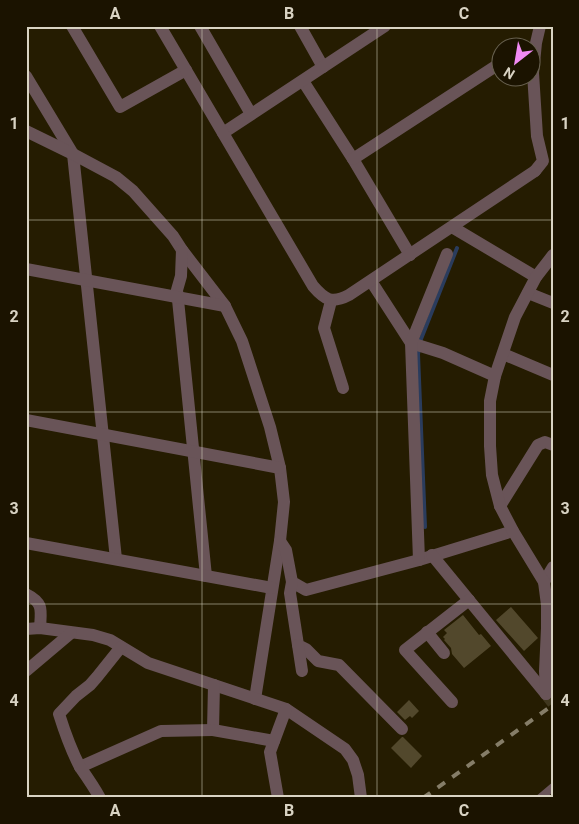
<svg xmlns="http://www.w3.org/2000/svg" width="579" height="824" viewBox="0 0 579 824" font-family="Roboto,sans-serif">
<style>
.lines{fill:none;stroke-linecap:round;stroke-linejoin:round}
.stream{stroke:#2a3c5d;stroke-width:4}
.building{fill:#52482c}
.minor-tunnel{stroke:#40371e;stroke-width:12;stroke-dasharray:12 6;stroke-linecap:butt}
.service{stroke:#695458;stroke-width:8}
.minor{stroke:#695458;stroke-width:12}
.tertiary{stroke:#695458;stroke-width:12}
.rail{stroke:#857d68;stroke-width:4;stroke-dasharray:9 9;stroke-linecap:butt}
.grid{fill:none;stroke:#d9d3c3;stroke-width:1;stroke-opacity:0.55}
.neatline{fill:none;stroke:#d9d3c3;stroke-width:2}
.grid-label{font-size:16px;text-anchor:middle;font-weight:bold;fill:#d9d3c3}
</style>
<rect width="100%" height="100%" fill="#251c01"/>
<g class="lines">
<polyline class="stream" points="425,527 418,354 421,339 457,248"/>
</g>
<g class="building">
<polygon points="511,607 538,638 524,651 496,620"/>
<polygon points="463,615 479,635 481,634 491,646 464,668 452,654 451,648 444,640 445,639 443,637 447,633 444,630"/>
<polygon points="409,700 419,711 412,718 410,716 405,720 397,712"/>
<polygon points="402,737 403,737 422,756 411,768 391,748"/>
</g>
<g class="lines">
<polyline class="minor-tunnel" points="546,694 553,703"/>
<polyline class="service" points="540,798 553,787"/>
<g class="minor">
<polyline points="72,26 120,107 186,70"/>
<polyline points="200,26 251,114"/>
<polyline points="300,26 323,67"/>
<polyline points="26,76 73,154 116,559"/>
<polyline points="303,81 353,159 410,255"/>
<polyline points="26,131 73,154 116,177 133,191 173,236 182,250 225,306 242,341 270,427 280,468 284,502 280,541 255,699"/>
<polyline points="223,133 385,26"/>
<polyline points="353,159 502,62"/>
<polyline points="535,171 543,161 537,136 533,73 536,43 540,26"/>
<polyline points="452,227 536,277"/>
<polyline points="182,250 181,276 177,290 206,576"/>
<polyline points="26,269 225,306"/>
<polyline points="371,281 411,343 443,353 495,376"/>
<polyline points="528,293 553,303"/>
<polyline points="331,301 324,328 343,388"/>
<polyline points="503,354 553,375"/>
<polyline points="26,420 280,468"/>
<polyline points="500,506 538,445 545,442 553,445"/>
<polyline points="280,541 286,550 292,582 306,590 419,560 513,531"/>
<polyline points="26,543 272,588"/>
<polyline points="432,555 546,694"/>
<polyline points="419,560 411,343 447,254"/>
<polyline points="292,582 290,593 298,645 306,649 318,661 339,665 402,729"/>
<polyline points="544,582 553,567"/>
<path d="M26,594C44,603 41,610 40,628"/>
<polyline points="26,629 40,628 93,635 110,640 148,663 286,709 345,749 353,760 358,775 361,798"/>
<polyline points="427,632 444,653"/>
<polyline points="298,645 302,671"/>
<polyline points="26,671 71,633"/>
<polyline points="214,685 213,730 274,741"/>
<polyline points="546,694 545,671 547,628 547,605 544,582 513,531 500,506 492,475 490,446 490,401 495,376 515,317 536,277 553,255"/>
<polyline points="452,702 405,650 469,600"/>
<polyline points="80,767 161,731 213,730"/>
<path d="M100,798C94,787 87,777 80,767C71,750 65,733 59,714L76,696L90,685L97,677L121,647"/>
<polyline points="278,798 270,752 286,709"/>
</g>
<path class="tertiary" d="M160,26L313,286C325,300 332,304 349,295L535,171"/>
<polyline class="rail" points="423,798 553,705"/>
</g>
<path class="grid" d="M202,26V798M377,26V798M26,220H553M26,412H553M26,604H553"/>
<rect width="579" height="824" fill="none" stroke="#1b1300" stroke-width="55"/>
<g transform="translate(516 62) rotate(211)"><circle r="24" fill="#1b1300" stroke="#67604e"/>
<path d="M0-4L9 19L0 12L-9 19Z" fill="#f18af4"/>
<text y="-8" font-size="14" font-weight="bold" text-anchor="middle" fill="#d9d3c3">N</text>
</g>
<rect x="28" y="28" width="524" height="768" class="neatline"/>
<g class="grid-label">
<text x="115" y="19">A</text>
<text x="289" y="19">B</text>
<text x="464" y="19">C</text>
<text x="14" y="129">1</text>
<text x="565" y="129">1</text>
<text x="14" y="322">2</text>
<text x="565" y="322">2</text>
<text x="14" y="514">3</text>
<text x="565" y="514">3</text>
<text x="14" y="706">4</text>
<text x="565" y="706">4</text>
<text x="115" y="816">A</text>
<text x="289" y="816">B</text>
<text x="464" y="816">C</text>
</g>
</svg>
